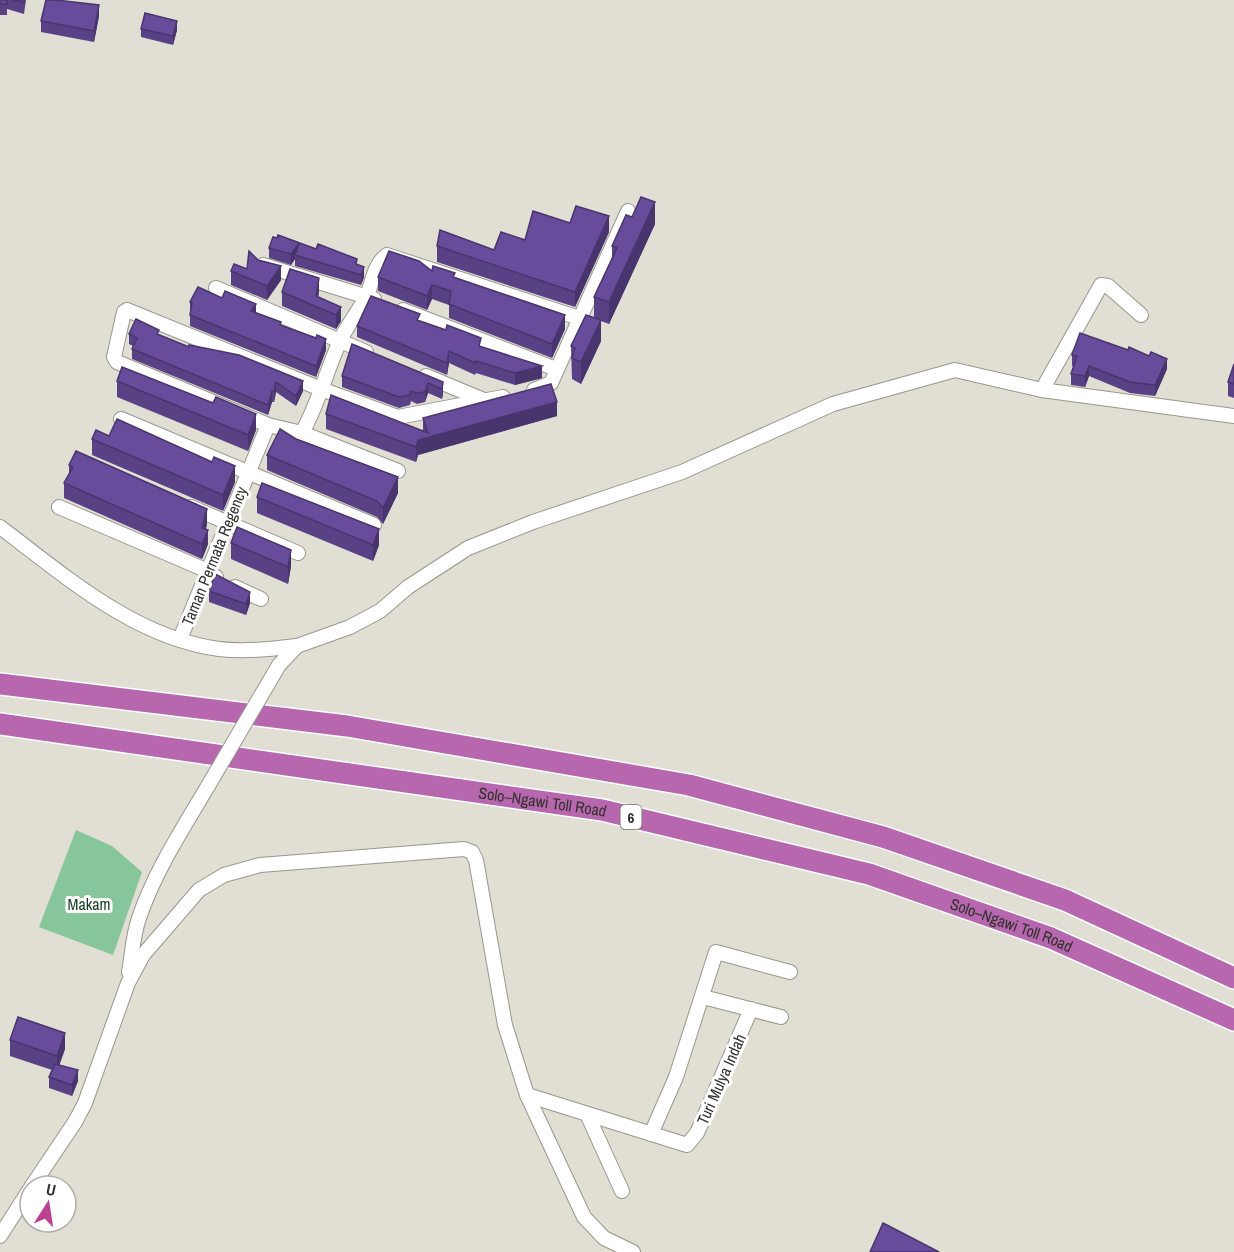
<svg xmlns="http://www.w3.org/2000/svg" width="1234" height="1252" viewBox="0 0 1234 1252" font-family="'Archivo Narrow',sans-serif">
<style>
.green{fill:#87c59a}
.lines{fill:none;stroke-linecap:round;stroke-linejoin:round}
.minor-casing{stroke:#99978d;stroke-width:16}
.highway-casing{stroke:#fff;stroke-width:24}
.minor{stroke:#fff;stroke-width:14}
.highway{stroke:#b767ae;stroke-width:21}
.minor-bridge-casing{stroke:#99978d;stroke-width:16;stroke-linecap:butt}
.minor-bridge{stroke:#fff;stroke-width:14}
.wall{fill:#594186}
.shaded-wall{fill:#49356d}
.building{fill:#684c9c;stroke:#49356d;stroke-width:1.5}
.labels{text-anchor:middle;dominant-baseline:central;stroke-width:6;stroke-linejoin:round;paint-order:stroke}
.shield{fill:#fff;stroke:#70706d;stroke-width:1.5}
.shield-label{font-size:15px;font-weight:bold;fill:#33322e}
.street-label{font-size:16px;fill:#33322e;stroke:#fff}
.park-label{font-size:16px;fill:#143b23;stroke:#fff}
</style>
<rect width="100%" height="100%" fill="#e1ded4"/>
<polygon class="green" points="76,830 112,846 142,872 113,955 39,927"/>
<g class="lines">
<g class="minor-casing">
<g id="minor">
<polyline points="263,265 374,299"/>
<polyline points="216,288 366,352"/>
<polyline points="403,310 556,369"/>
<polyline points="426,376 486,401"/>
<polyline points="534,390 551,383 628,211"/>
<polyline points="1042,390 1101,285 1108,286 1141,315"/>
<path d="M503,397L398,417L321,389L127,310L124,312L114,357L117,362L268,425L302,433C318,404 326,373 339,343C346,326 359,312 367,295C373,281 374,264 387,255L579,318"/>
<polyline points="121,419 374,525"/>
<polyline points="302,433 398,471"/>
<polyline points="59,507 208,571 216,577"/>
<polyline points="191,507 298,553"/>
<path d="M0,527C65,576 135,638 219,649C244,652 271,649 297,646L279,665"/>
<polyline points="235,587 261,599"/>
<polyline points="180,639 268,425"/>
<polyline points="297,646 350,627 380,611 408,587 468,548 533,522 682,472 833,404 955,370 1042,390 1234,416"/>
<path d="M129,972C132,955 133,935 139,918C155,871 183,828 208,786"/>
<polyline points="703,997 781,1017"/>
<polyline points="527,1095 687,1145 697,1133 751,1009"/>
<polyline points="587,1114 622,1191"/>
<polyline points="651,1134 676,1077 716,952 790,972"/>
<polyline points="32,1186 75,1122 85,1103 128,983 143,955 199,890 224,875 260,865 464,849 472,852 476,860 505,1025 527,1095 584,1217 604,1238 633,1252"/>
<polyline points="0,1236 30,1189"/>
</g>
</g>
<g class="highway-casing">
<g id="highway">
<polyline points="0,684 347,726 689,785 883,837 1065,900 1234,978"/>
<path id="s1" d="M0,724L602,810L869,874L1051,938L1234,1020"/>
</g>
</g>
<use href="#minor" class="minor"/>
<use href="#highway" class="highway"/>
<g class="minor-bridge-casing">
<polyline id="minor-bridge" points="208,786 279,665"/>
</g>
<use href="#minor-bridge" class="minor-bridge"/>
</g>
<g class="wall">
<polygon points="0,0 26,0 24,14 7,9 7,15 0,15"/>
<polygon points="99,16 94,42 41,32 41,21"/>
<polygon points="141,29 177,30 173,45 141,37"/>
<polygon points="570,223 609,232 575,307 437,262 437,246 494,250 525,240"/>
<polygon points="655,224 609,324 601,321 601,341 581,384 572,379 571,346 594,318 594,297 612,258 612,246"/>
<polygon points="269,248 316,249 357,265 364,277 361,285 295,266 295,259 291,265 269,258"/>
<polygon points="247,269 281,280 267,300 231,285 231,271"/>
<polygon points="432,271 455,277 565,329 552,358 449,318 449,305 432,299 427,310 378,291 378,277"/>
<polygon points="319,291 318,297 341,307 341,321 336,329 282,306 282,292"/>
<polygon points="190,302 256,313 281,325 316,338 326,350 316,377 190,326"/>
<polygon points="420,321 481,347 542,378 515,385 476,373 475,375 449,363 447,375 357,337 357,326"/>
<polygon points="129,334 159,335 303,391 296,406 276,392 274,402 272,402 268,415 132,359 132,349 133,346 129,344"/>
<polygon points="1072,355 1167,369 1155,396 1130,393 1089,376 1085,387 1071,385 1071,374 1074,366 1072,366"/>
<polygon points="1234,364 1234,398 1228,396 1228,382"/>
<polygon points="342,376 443,382 443,393 442,399 428,393 425,402 417,404 411,401 410,405 399,408 342,387"/>
<polygon points="117,381 256,430 248,451 117,397"/>
<polygon points="326,414 423,431 423,418 557,416 418,455 416,462 326,429"/>
<polygon points="109,436 235,482 223,511 92,455 92,439"/>
<polygon points="267,455 398,493 383,524 377,517 267,470"/>
<polygon points="69,465 207,524 206,529 208,544 202,559 64,498 64,483 69,473"/>
<polygon points="257,497 379,545 373,561 257,513"/>
<polygon points="231,543 291,566 288,584 231,559"/>
<polygon points="209,591 250,603 246,615 209,602"/>
<polygon points="10,1040 65,1049 59,1065 78,1081 72,1096 49,1088 49,1077 52,1070 10,1056"/>
</g>
<g class="shaded-wall">
<polygon points="99,5 99,16 94,42 94,31"/>
<polygon points="177,21 177,30 173,45 173,36"/>
<polygon points="655,202 655,224 609,324 609,302"/>
<polygon points="609,216 609,232 575,307 575,292"/>
<polygon points="299,243 295,255 295,259 291,265 291,254"/>
<polygon points="281,266 281,280 267,300 267,286"/>
<polygon points="364,267 364,277 361,285 361,275"/>
<polygon points="319,278 319,291 317,307 316,296"/>
<polygon points="432,285 432,299 427,310 427,296"/>
<polygon points="256,304 256,315 251,311"/>
<polygon points="341,307 341,321 336,329 336,315"/>
<polygon points="565,315 565,329 552,358 552,344"/>
<polygon points="601,320 601,341 581,384 581,362"/>
<polygon points="326,339 326,350 316,377 316,366"/>
<polygon points="449,351 449,363 447,375 447,363"/>
<polygon points="1167,359 1167,369 1155,396 1155,385"/>
<polygon points="542,366 542,378 515,385 515,373"/>
<polygon points="1089,366 1089,376 1085,387 1085,376"/>
<polygon points="303,381 303,391 296,406 296,396"/>
<polygon points="276,382 276,392 274,402 274,392"/>
<polygon points="443,382 443,393 442,399 442,389"/>
<polygon points="428,383 428,393 425,402 425,392"/>
<polygon points="272,391 272,402 268,415 268,405"/>
<polygon points="557,402 557,416 418,455 416,462 416,447 418,440"/>
<polygon points="256,414 256,430 248,451 248,435"/>
<polygon points="235,466 235,482 223,511 223,495"/>
<polygon points="398,477 398,493 383,524 383,508"/>
<polygon points="207,509 207,524 202,542 202,528"/>
<polygon points="379,529 379,545 373,561 373,545"/>
<polygon points="208,530 208,544 202,559 202,544"/>
<polygon points="291,550 291,566 288,584 288,567"/>
<polygon points="250,592 250,603 246,615 246,604"/>
<polygon points="65,1033 65,1049 57,1072 57,1056"/>
<polygon points="78,1070 78,1081 72,1096 72,1085"/>
</g>
<g class="building">
<rect x="0" y="0" width="7" height="4"/>
<polygon points="13,0 24,0 24,3"/>
<polygon points="46,0 56,0 99,5 94,31 41,21"/>
<polygon points="145,13 177,21 173,36 141,29"/>
<polygon points="641,197 655,202 609,302 594,297 617,248 612,246 626,215 632,217"/>
<polygon points="576,206 609,216 575,292 437,246 440,230 494,250 501,232 525,240 533,211 570,223"/>
<polygon points="278,235 316,249 318,244 357,259 356,264 364,267 361,275 295,255 299,243 291,254 269,248 273,237 277,238"/>
<polygon points="249,251 258,260 281,266 267,286 231,271 234,264 247,269"/>
<polygon points="389,251 419,261 432,271 433,266 455,273 453,277 565,315 552,344 449,304 451,291 432,285 427,296 378,277"/>
<polygon points="290,269 319,278 316,296 341,307 336,315 282,292"/>
<polygon points="198,287 222,298 225,291 256,304 251,311 281,322 280,325 316,338 317,335 326,339 316,366 190,315 192,303 190,302"/>
<polygon points="371,296 420,314 417,320 446,330 447,325 481,338 479,346 542,366 515,373 476,361 475,363 449,351 447,363 357,326"/>
<polygon points="586,315 601,320 581,362 572,358 575,348 571,346"/>
<polygon points="136,319 159,330 157,334 189,347 189,345 239,355 303,381 296,396 276,382 274,392 272,391 268,405 132,349 137,338 129,334"/>
<polygon points="1080,333 1128,350 1129,347 1149,356 1151,352 1167,359 1155,385 1130,382 1089,366 1085,376 1071,374 1077,356 1072,355"/>
<polygon points="352,344 443,382 442,389 428,383 425,392 417,393 411,391 410,395 399,397 342,376"/>
<polygon points="1234,364 1234,384 1228,382"/>
<polygon points="122,367 213,403 216,397 256,414 248,435 117,381"/>
<polygon points="551,384 557,402 418,440 416,447 326,414 331,395 428,433 423,418"/>
<polygon points="117,419 212,462 214,457 235,466 223,495 92,439 96,430 109,436"/>
<polygon points="280,429 296,439 398,477 383,508 377,501 267,455"/>
<polygon points="76,451 207,509 202,528 208,530 202,544 64,483 73,467 69,465"/>
<polygon points="262,483 379,529 373,545 257,497"/>
<polygon points="237,527 291,550 288,567 231,543"/>
<polygon points="215,574 250,592 246,604 209,591"/>
<polygon points="18,1017 65,1033 57,1056 10,1040"/>
<polygon points="55,1064 78,1070 72,1085 49,1077"/>
<polygon points="883,1223 939,1252 870,1252"/>
</g>
<g class="labels">
<rect class="shield" x="620.5" y="805" width="21" height="24" rx="4.5"/>
<g class="shield-label">
<text x="631" y="817">6</text>
</g>
<g class="street-label">
<text transform="translate(214 556) rotate(-68)">Taman Permata Regency</text>
<text stroke="none"><textPath href="#s1" startOffset="548">Solo–Ngawi Toll Road</textPath></text>
<text stroke="none"><textPath href="#s1" startOffset="1034">Solo–Ngawi Toll Road</textPath></text>
<text transform="translate(721 1079) rotate(-66)">Turi Mulya Indah</text>
</g>
<g class="park-label">
<text x="89" y="904">Makam</text>
</g>
</g>
<g transform="translate(48 1204) rotate(12)"><circle r="28" fill="#ffffff" stroke="#adadab" stroke-width="1.5"/>
<path d="M0-4.5L10 22L0 15L-10 22Z" fill="#bd4192"/>
<text y="-9" font-size="16" font-weight="bold" text-anchor="middle" fill="#33322e">U</text>
</g>
</svg>
